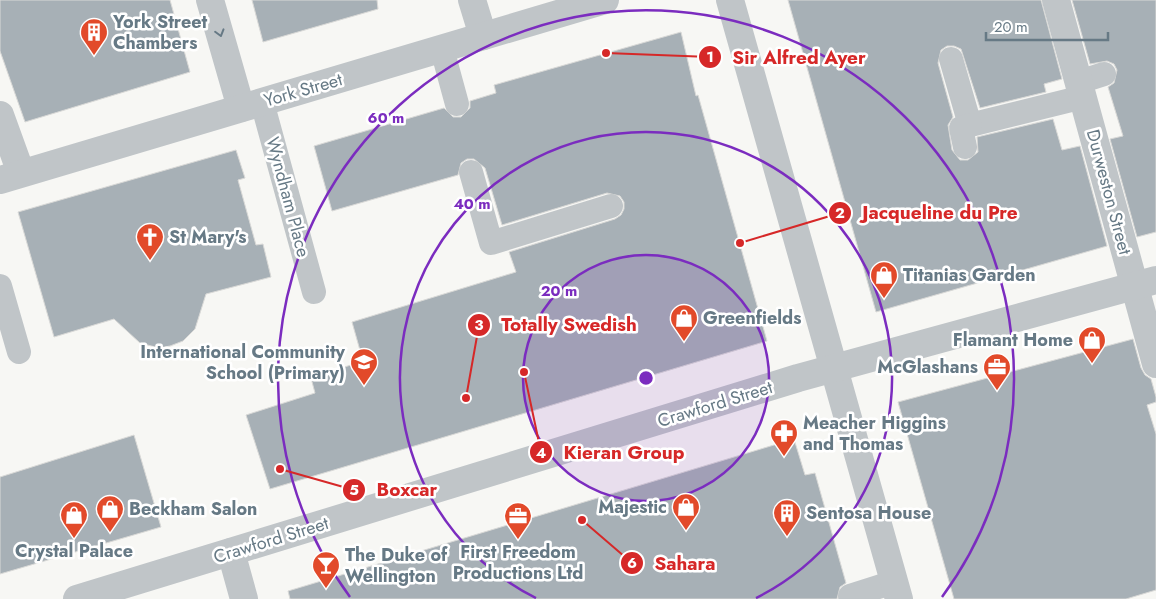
<svg xmlns="http://www.w3.org/2000/svg" width="1156" height="599" viewBox="0 0 1156 599" font-family="Jost,sans-serif">
<style>
.building{fill:#a7b0b6;stroke:#d9d9d7}
.lines{fill:none;stroke-linecap:round;stroke-linejoin:round}
.service{stroke:#c0c5c8;stroke-width:24}
.minor{stroke:#c0c5c8;stroke-width:28}
.oneway{stroke:#667985}
.ring{fill:none;stroke:#7b2cbf;stroke-width:2.5}
.labels{text-anchor:middle;dominant-baseline:central;stroke-width:5;stroke-linejoin:round;paint-order:stroke}
.poi-label{font-size:18px;font-weight:bold;fill:#667985;stroke:#fff;text-anchor:start}
.street-label{font-size:18px;fill:#667985;stroke:#fff}
.centre{fill:#7b2cbf;stroke:#fff;stroke-width:2.5}
.ring-label{font-size:15px;text-anchor:middle;font-weight:bold;fill:#7b2cbf;stroke:#fff;stroke-width:5;stroke-linejoin:round;paint-order:stroke}
.leader{fill:none;stroke:#d62828;stroke-width:2}
.callout-dot{fill:#d62828;stroke:#fff;stroke-width:2}
.mark-label{font-size:15px;text-anchor:middle;font-weight:bold;fill:#fff}
.callout-label{font-size:19px;text-anchor:middle;font-weight:bold;fill:#d62828;stroke:#fff;stroke-width:5;stroke-linejoin:round;paint-order:stroke}
</style>
<rect width="100%" height="100%" fill="#f7f7f4"/>
<g class="building">
<polygon points="0,0 170,0 190,72 25,122 0,51"/>
<polygon points="252,0 377,0 378,9 263,42"/>
<polygon points="788,0 1041,0 1062,79 1044,84 1046,92 980,108 961,49 954,46 947,46 941,50 938,63 953,117 948,125 952,150 960,160 968,160 978,152 977,137 1053,119 1062,150 1080,146 1107,246 876,312"/>
<polygon points="1072,0 1156,0 1156,232 1137,237 1110,139 1123,136 1108,87 1114,83 1117,70 1114,64 1107,61 1090,64"/>
<polygon points="681,32 696,96 698,95 767,341 270,489 246,415 315,393 311,378 363,361 352,322 516,272 509,252 615,219 621,215 624,209 624,202 620,196 607,193 502,225 485,168 474,159 467,159 461,163 458,175 332,211 314,146 444,108 453,117 461,117 470,108 470,101 496,93 494,85"/>
<polygon points="236,150 245,178 238,180 256,245 263,244 271,277 206,294 195,329 183,341 170,346 159,348 140,343 114,319 54,337 18,212"/>
<polygon points="1133,339 1141,368 1145,375 1151,379 1156,397 1156,402 1147,405 1156,434 1156,590 1126,599 954,599 898,402"/>
<polygon points="134,435 161,527 0,574 0,477"/>
<polygon points="794,439 805,475 815,473 846,583 840,587 837,599 290,599 288,591"/>
</g>
<g class="lines">
<g class="service">
<polyline points="442,49 457,104"/>
<polyline points="951,59 970,125 1083,97"/>
<polyline points="1079,82 1104,74"/>
<polyline points="262,102 314,292"/>
<polyline points="965,147 961,128 970,125"/>
<polyline points="471,172 491,243 611,206"/>
<polyline points="0,286 19,352"/>
<polyline points="850,596 894,582"/>
</g>
<g class="minor">
<polyline points="210,0 241,108"/>
<polyline points="472,0 483,36"/>
<polyline points="730,0 899,599"/>
<polyline points="1056,0 1156,364"/>
<polyline points="0,115 21,173"/>
<polyline points="0,180 605,0"/>
<polyline points="231,552 244,599"/>
<polyline points="77,599 798,378 1156,280"/>
</g>
</g>
<defs><path id="oneway-chevron" d="M-2-3.5L2.5 0L-2 3.5" fill="none" stroke-width="1.6" stroke-linecap="round" stroke-linejoin="round" transform="scale(1.25)"/></defs>
<use class="oneway" href="#oneway-chevron" transform="translate(220 33) rotate(74)"/>
<circle cx="646" cy="378" r="123" fill="#7b2cbf" fill-opacity=".12"/>
<g class="ring">
<circle cx="646" cy="378" r="123"/>
<path d="M536 598A246 246 0 1 1 756 598"/>
<path d="M350 597A368 368 0 1 1 942 597"/>
</g>
<defs>
<g id="building-pin" transform="scale(1.4375)"><path d="M0 17L-7.5 6A9.5 9.5 0 1 1 7.5 6Z" fill="#e24a2a" stroke="#fff"/><path d="M-4-6H4V6H1V3H-1V6H-4ZM-2.5-4.3h1.7v1.8h-1.7ZM.8-4.3h1.7v1.8H.8ZM-2.5-1h1.7V.8h-1.7ZM.8-1h1.7V.8H.8Z" fill="#fff"/></g>
<g id="church-pin" transform="scale(1.4375)"><path d="M0 17L-7.5 6A9.5 9.5 0 1 1 7.5 6Z" fill="#e24a2a" stroke="#fff"/><path d="M-1.2-6h2.4v3.5h3.3v2.4h-3.3V6h-2.4V-.1h-3.3v-2.4h3.3Z" fill="#fff"/></g>
<g id="shop-pin" transform="scale(1.4375)"><path d="M0 17L-7.5 6A9.5 9.5 0 1 1 7.5 6Z" fill="#e24a2a" stroke="#fff"/><path d="M-5-2.5h2.3a2.7 3.5 0 0 1 5.4 0H5L5.5 6h-11ZM-1.5-2.5h3a1.5 2.3 0 0 0-3 0Z" fill="#fff"/></g>
<g id="school-pin" transform="scale(1.4375)"><path d="M0 17L-7.5 6A9.5 9.5 0 1 1 7.5 6Z" fill="#e24a2a" stroke="#fff"/><path d="M0-5L7-2L0 1L-7-2ZM-4 1L0 2.5L4 1V4Q0 6-4 4Z" fill="#fff"/></g>
<g id="office-pin" transform="scale(1.4375)"><path d="M0 17L-7.5 6A9.5 9.5 0 1 1 7.5 6Z" fill="#e24a2a" stroke="#fff"/><path d="M-6-3h4V-5.5h4V-3h4V5H-6ZM-1-4.5V-3h2v-1.5ZM-6 0V1H6V0Z" fill="#fff"/></g>
<g id="pharmacy-pin" transform="scale(1.4375)"><path d="M0 17L-7.5 6A9.5 9.5 0 1 1 7.5 6Z" fill="#e24a2a" stroke="#fff"/><path d="M-2-6h4v4h4v4h-4v4h-4v-4h-4v-4h4Z" fill="#fff"/></g>
<g id="bar-pin" transform="scale(1.4375)"><path d="M0 17L-7.5 6A9.5 9.5 0 1 1 7.5 6Z" fill="#e24a2a" stroke="#fff"/><path d="M-6-5H6L.8 .8V4.5H3.5V6h-7V4.5H-.8V.8Z" fill="#fff"/></g>
</defs>
<g fill-rule="evenodd">
<use href="#building-pin" x="94" y="32"/>
<use href="#church-pin" x="150" y="237"/>
<use href="#shop-pin" x="884" y="275"/>
<use href="#shop-pin" x="684" y="318"/>
<use href="#shop-pin" x="1092" y="340"/>
<use href="#school-pin" x="364" y="362"/>
<use href="#office-pin" x="997" y="367"/>
<use href="#pharmacy-pin" x="784" y="433"/>
<use href="#shop-pin" x="686" y="507"/>
<use href="#shop-pin" x="110" y="509"/>
<use href="#building-pin" x="787" y="513"/>
<use href="#shop-pin" x="74" y="515"/>
<use href="#office-pin" x="518" y="516"/>
<use href="#bar-pin" x="326" y="565"/>
</g>
<g class="labels">
<g class="poi-label">
<text x="113" y="22">York Street<tspan x="113" dy="21">Chambers</tspan></text>
<text x="169" y="237">St Mary's</text>
<text x="903" y="275">Titanias Garden</text>
<text x="703" y="318">Greenfields</text>
<text x="1073" y="340" text-anchor="end">Flamant Home</text>
<text x="345" y="352" text-anchor="end">International Community<tspan x="345" dy="21">School (Primary)</tspan></text>
<text x="978" y="367" text-anchor="end">McGlashans</text>
<text x="803" y="423">Meacher Higgins<tspan x="803" dy="21">and Thomas</tspan></text>
<text x="667" y="507" text-anchor="end">Majestic</text>
<text x="129" y="509">Beckham Salon</text>
<text x="806" y="513">Sentosa House</text>
<text x="74" y="551" text-anchor="middle">Crystal Palace</text>
<text x="518" y="552" text-anchor="middle">First Freedom<tspan x="518" dy="21">Productions Ltd</tspan></text>
<text x="345" y="555">The Duke of<tspan x="345" dy="21">Wellington</tspan></text>
</g>
<g class="street-label">
<text transform="translate(303 90) rotate(-16)">York Street</text>
<text transform="translate(1109 192) rotate(75)">Durweston Street</text>
<text transform="translate(288 197) rotate(75)">Wyndham Place</text>
<text transform="translate(715 404) rotate(-17)">Crawford Street</text>
<text transform="translate(271 540) rotate(-17)">Crawford Street</text>
</g>
</g>
<circle cx="646" cy="378" r="8" class="centre"/>
<g class="ring-label">
<text x="386" y="123">60 m</text>
<text x="472" y="209">40 m</text>
<text x="559" y="296">20 m</text>
</g>
<path class="leader" d="M606 53L710 57M740 243L840 213M466 398L479 325M524 372L541 452M280 469L354 490M582 520L632 563"/>
<g class="callout-dot">
<circle cx="606" cy="53" r="5"/>
<circle cx="740" cy="243" r="5"/>
<circle cx="466" cy="398" r="5"/>
<circle cx="524" cy="372" r="5"/>
<circle cx="280" cy="469" r="5"/>
<circle cx="582" cy="520" r="5"/>
<circle cx="710" cy="57" r="12"/>
<circle cx="840" cy="213" r="12"/>
<circle cx="479" cy="325" r="12"/>
<circle cx="541" cy="452" r="12"/>
<circle cx="354" cy="490" r="12"/>
<circle cx="632" cy="563" r="12"/>
</g>
<g class="mark-label">
<text x="710" y="62">1</text>
<text x="840" y="218">2</text>
<text x="479" y="330">3</text>
<text x="541" y="458">4</text>
<text x="354" y="495">5</text>
<text x="632" y="568">6</text>
</g>
<g class="callout-label">
<text x="799" y="64">Sir Alfred Ayer</text>
<text x="940" y="219">Jacqueline du Pre</text>
<text x="569" y="331">Totally Swedish</text>
<text x="624" y="459">Kieran Group</text>
<text x="407" y="496">Boxcar</text>
<text x="685" y="570">Sahara</text>
</g>
<path d="M986 32v8h122v-8" fill="none" stroke="#667985" stroke-width="2.5"/>
<text x="994" y="32" font-size="15" fill="#667985" stroke="#ffffff" stroke-width="4" paint-order="stroke">20 m</text>
</svg>
